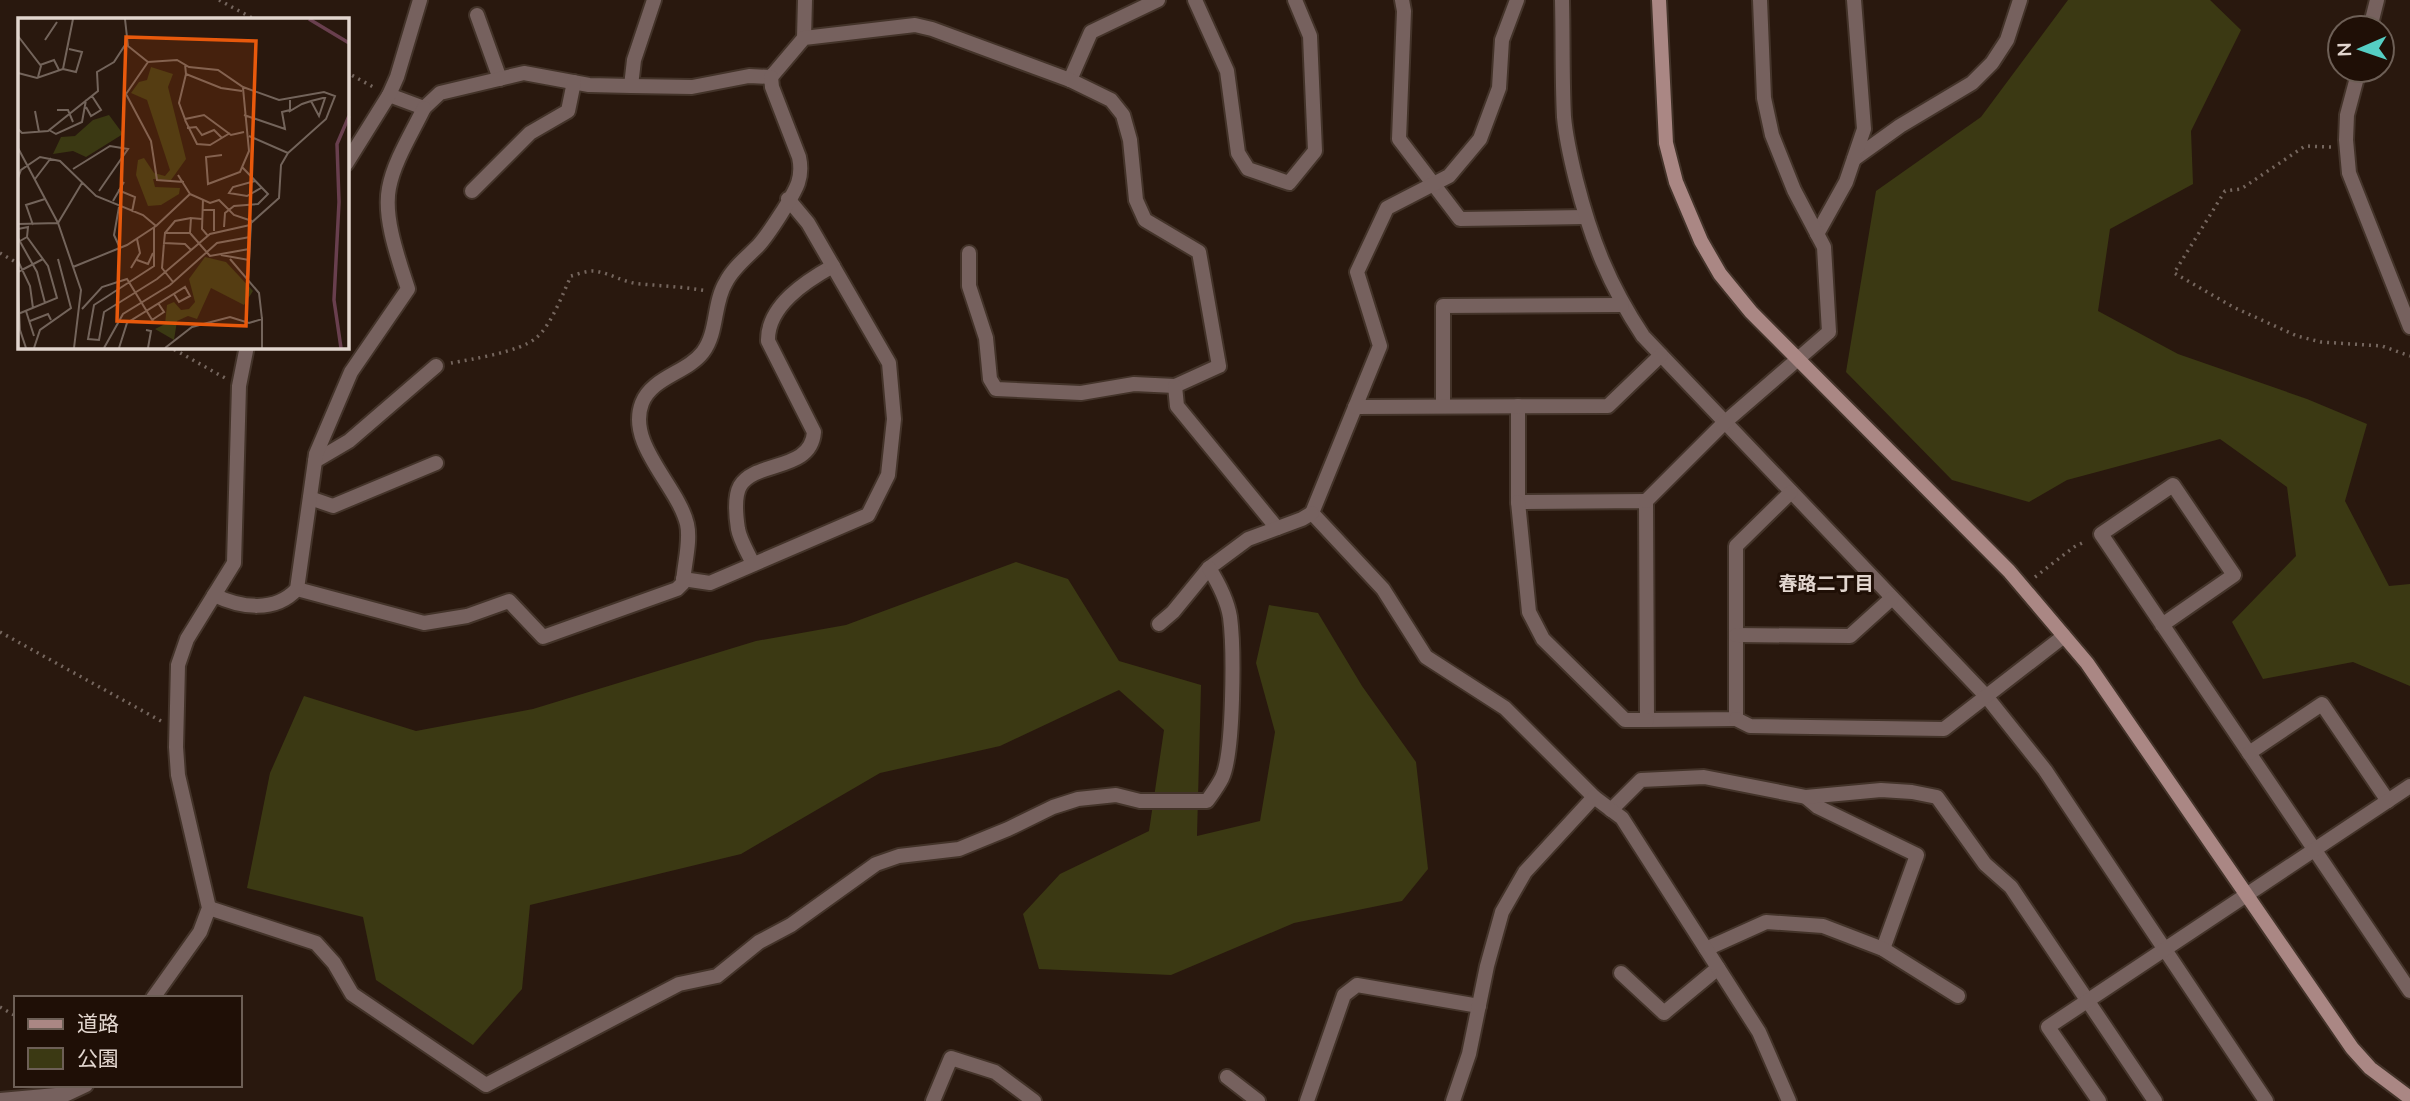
<svg xmlns="http://www.w3.org/2000/svg" width="2410" height="1101" viewBox="0 0 2410 1101" font-family="Mulish,'Noto Sans JP',sans-serif">
<style>
.green{fill:#3b3913}
.lines{fill:none;stroke-linecap:round;stroke-linejoin:round}
.street-casing{stroke:#433329;stroke-width:18}
.secondary-casing{stroke:#433329;stroke-width:18}
.path{stroke:#75665e;stroke-width:3.5;stroke-dasharray:2 5;stroke-linecap:butt}
.street{stroke:#76615e;stroke-width:14}
.secondary{stroke:#aa8784;stroke-width:14}
.labels{text-anchor:middle;dominant-baseline:central;stroke-width:6;stroke-linejoin:round;paint-order:stroke}
.neighbourhood-label{font-size:19px;font-weight:bold;fill:#e2d6cf;stroke:#1f0f06}
.inset-river{fill:none;stroke:#693f4e;stroke-width:3.5}
.inset-road{fill:none;stroke:#73645b;stroke-width:2}
.view{fill:#e8590c;fill-opacity:0.15;stroke:#e8590c;stroke-width:3.5}
.inset-edge{fill:none;stroke:#e2d6cf;stroke-width:3.5}
</style>
<rect width="100%" height="100%" fill="#29180e"/>
<g class="green">
<polygon points="2068,0 2210,0 2241,30 2191,131 2193,184 2110,229 2098,311 2178,354 2307,399 2367,424 2345,501 2389,586 2410,584 2410,686 2353,662 2263,679 2232,622 2296,556 2287,487 2220,439 2067,480 2029,502 1952,480 1846,372 1876,191 1981,117"/>
<polygon points="1016,562 1068,579 1119,661 1201,685 1197,836 1260,821 1275,732 1256,663 1269,605 1318,613 1362,686 1416,762 1428,869 1402,901 1294,923 1171,975 1039,969 1023,914 1060,874 1149,831 1164,730 1119,690 1000,746 880,773 741,854 530,905 522,989 473,1045 376,980 363,917 247,888 270,773 304,696 416,731 533,709 756,641 846,625"/>
</g>
<g class="lines">
<g class="street-casing">
<g id="street">
<polyline points="1195,0 1227,71 1238,153 1248,169 1289,183 1315,151 1310,36 1295,0"/>
<polyline points="1402,0 1404,11 1399,139 1460,219 1585,217"/>
<polyline points="1517,0 1502,40 1499,88 1480,139 1449,176 1387,208 1357,272 1380,346 1312,513 1383,589 1426,657 1505,708 1594,797"/>
<path d="M1562,0C1563,39 1562,78 1564,117C1566,139 1571,160 1576,180C1591,239 1609,285 1643,336L1986,696L2045,770L2266,1101"/>
<polyline points="477,15 500,79"/>
<polyline points="2370,28 2377,0"/>
<polyline points="804,38 805,0"/>
<polyline points="2359,70 2347,115 2346,140 2349,173 2410,327"/>
<polyline points="1070,80 1091,32 1158,0"/>
<polyline points="631,86 634,60 654,0"/>
<polyline points="389,95 424,108 440,93 524,73 589,85 631,86 692,87 749,76 771,77 804,38 915,25 932,29 1070,80 1111,100 1123,115 1130,140 1136,200 1145,220 1199,252 1219,366 1175,386 1134,384 1081,393 996,389 990,379 986,338 969,286 969,253"/>
<polyline points="1854,159 1900,126 1972,83 1992,63 2007,40 2020,0"/>
<polyline points="346,164 389,95 397,77 420,0"/>
<polyline points="472,191 530,133 568,111 574,82"/>
<polyline points="1817,234 1846,182 1864,129 1854,0"/>
<polyline points="1175,386 1177,406 1277,528"/>
<polyline points="1443,406 1443,306 1622,305"/>
<polyline points="1518,406 1518,502 1646,501 1647,720 1736,719 1736,546 1791,492"/>
<polyline points="1355,407 1608,406 1661,355"/>
<polyline points="315,461 349,441 436,366"/>
<polyline points="310,498 333,506 436,463"/>
<polyline points="1646,501 1724,423 1829,332 1824,247 1794,190 1772,135 1764,98 1760,0"/>
<polyline points="1518,502 1529,612 1543,639 1625,720 1647,720"/>
<path d="M753,564C748,553 740,540 738,529C736,516 734,497 740,486C755,460 811,472 814,432L768,341C767,306 806,281 833,266"/>
<polyline points="683,579 710,583 868,515 888,475 894,419 889,363 808,223 788,199"/>
<path d="M297,589L424,623L467,616L509,601L543,637L677,589L683,583C684,565 691,541 687,524C678,486 626,444 642,403C652,377 687,373 703,352C718,332 713,303 726,282C733,268 747,257 758,246C768,235 793,197 798,183C801,174 801,166 799,157L772,87L771,77"/>
<path d="M214,595C241,608 275,613 297,589L316,454L351,372L408,289C399,261 383,218 389,188C394,161 412,133 424,108"/>
<polyline points="1159,624 1173,612 1209,568 1248,539 1302,519 1312,513"/>
<polyline points="2162,625 2234,575 2173,485 2101,534 2410,991"/>
<polyline points="1736,635 1850,636 1892,598"/>
<polyline points="1736,719 1750,726 1944,729 2064,636"/>
<polyline points="2249,753 2322,704 2388,801"/>
<polyline points="1806,797 1818,807 1917,855 1883,949"/>
<polyline points="1611,810 1641,780 1704,777 1806,797 1881,790 1912,792 1937,797 1985,864 2011,887 2155,1101"/>
<path d="M209,908L316,943L334,963L352,994L486,1085L679,984L717,976L759,942L791,925L876,864L899,856L959,849L1008,829L1053,807L1078,799L1116,795L1140,801H1207C1212,794 1218,786 1222,778C1234,753 1234,647 1230,617C1227,599 1219,584 1209,568"/>
<polyline points="1706,949 1766,922 1823,926 1883,949 1958,996"/>
<polyline points="1621,973 1664,1013 1718,968"/>
<polyline points="153,998 200,932 209,908 178,775 176,747 178,665 187,639 234,563 239,386 247,346"/>
<polyline points="1227,1077 1258,1101"/>
<polyline points="0,1100 67,1094 86,1085"/>
<polyline points="933,1101 951,1058 995,1072 1034,1101"/>
<polyline points="1307,1101 1344,995 1357,985 1479,1006"/>
<polyline points="1453,1101 1469,1054 1487,966 1502,912 1525,872 1594,797 1622,818 1706,949 1759,1032 1789,1101"/>
<polyline points="2099,1101 2048,1027 2410,786"/>
</g>
</g>
<g class="secondary-casing">
<polyline id="secondary" points="1659,0 1666,143 1676,182 1701,241 1720,274 1751,312 2009,571 2087,663 2352,1048 2370,1068 2410,1098"/>
</g>
<g class="path">
<polyline points="219,0 254,19"/>
<polyline points="346,72 375,88"/>
<polyline points="2331,147 2305,146 2241,189 2225,191 2174,273 2233,307 2297,336 2321,342 2382,346 2410,356"/>
<polyline points="0,253 19,264"/>
<polyline points="168,346 225,378"/>
<path d="M451,363C473,359 519,352 536,338C551,326 563,293 571,276C578,274 586,271 593,271C609,272 623,283 641,284C663,286 685,287 707,291"/>
<polyline points="2035,577 2074,547 2086,541"/>
<polyline points="0,632 161,721"/>
<polyline points="0,1007 16,1016"/>
</g>
<use href="#street" class="street"/>
<use href="#secondary" class="secondary"/>
</g>
<g class="labels">
<g class="neighbourhood-label">
<text x="1826" y="583">春路二丁目</text>
</g>
</g>
<g transform="translate(18 18)">
<rect width="331" height="331" fill="#29180e"/>
<path d="M133,49L155,56L150,69L168,141L153,162L135,161L137,169L162,170L161,176L143,187L130,188L118,157L120,142L126,140L136,155L147,158L152,152L129,82L113,75L121,64L129,62ZM91,97L105,116L68,139L55,133L35,136L43,119L57,118L75,102ZM187,239L208,244L235,273L226,287L193,270L179,301L170,298L159,303L156,322L137,311L147,306L149,287L156,284L163,292L171,291L177,284L171,261Z" fill="#3b3913"/>
<path class="inset-river" d="M291,1L331,25M323,330L316,282L321,184L319,126L331,98"/>
<path class="inset-road" d="M107,1L110,28L130,44L159,42L171,49L200,52L225,69L261,82L306,74L317,78L308,101L270,135M0,18L23,48L20,59M27,22L39,4M130,44L108,76L133,123L139,162L166,164M167,46L168,56L203,70L224,73M22,47L36,42L41,52M45,51L58,54L64,34L51,31M0,55L19,60L45,51L55,1M168,56L161,85L167,101L186,97L213,117L226,114M272,82V93L284,86L293,83L305,80H307L301,98L293,83M68,89L73,98L83,92L74,78M39,92H50L55,104M17,93L21,114M226,97L267,111L264,94L272,92M167,102L179,126L192,127L212,115M169,110L178,109L184,117L196,112L204,120M0,111L4,115L30,113L80,73L79,54L96,44L109,24M31,112L38,116L64,104L68,82M0,130L40,205L63,272L56,330M204,137L188,139L190,166L222,154L231,133L225,70M55,151L92,128L110,131L81,173M160,157L172,176M0,160L3,152L22,139L42,143L78,178L125,197L138,208L109,227L55,249M17,161L33,140M237,163L215,169L211,175L229,178L243,170M100,172L117,179L114,194M185,181L184,211L190,218M95,183L106,164M101,189L96,217L102,230M185,192H196V213M0,206L40,205L64,165M15,207L8,187L27,181M138,208L172,176L192,185L201,182L216,197L234,203M206,209L207,195L216,188L240,186L250,176L224,149M136,210V248L76,287L70,321L81,322L86,294L139,261L192,216L232,207M0,211L10,209L9,219L2,223M147,215L157,203L173,200M172,215L192,238L231,231M0,220L19,254L27,285M146,225L144,250L155,264M173,232L167,226L146,225L147,215H172L173,200L184,201M203,237L231,242M212,241L241,275L244,301M119,242L130,246L135,235M0,243L12,268L15,290M113,250L122,235L119,221M0,254L25,241M230,262L233,205L261,180L263,147L270,135L231,118M0,271L2,312L8,330M64,291L84,269L109,261L136,305M8,293L16,318M0,296L39,280L30,248L9,219M134,302L146,294L140,285M12,303L30,296L33,302M128,312L133,313L130,330M16,330L22,312L53,290L40,241M86,330L105,296L152,267L199,225L232,219M101,330L109,305L167,269L172,278L161,284L156,276M147,330L174,309L212,299L231,305L244,301V330"/>
<path class="view" d="M108,19L238,23L228,308L99,303Z"/>
<rect width="331" height="331" class="inset-edge"/>
</g>
<rect x="14" y="996" width="228" height="91" fill="#1f0f06" stroke="#6d5f56" stroke-width="2"/>
<rect x="28" y="1019" width="35" height="10" fill="#aa8784" stroke="#6d5f56" stroke-width="2"/>
<text x="77" y="1031" font-size="21" fill="#e2d6cf">道路</text>
<rect x="28" y="1048" width="35" height="21" fill="#3b3913" stroke="#6d5f56" stroke-width="2"/>
<text x="77" y="1066" font-size="21" fill="#e2d6cf">公園</text>
<g transform="translate(2361 49) rotate(268)"><circle r="33" fill="#1f0f06" stroke="#6d5f56" stroke-width="2"/>
<path d="M0-5L12 26L0 18L-12 26Z" fill="#55cec4"/>
<text y="-10" font-size="19" font-weight="bold" text-anchor="middle" fill="#e2d6cf">N</text>
</g>
</svg>
